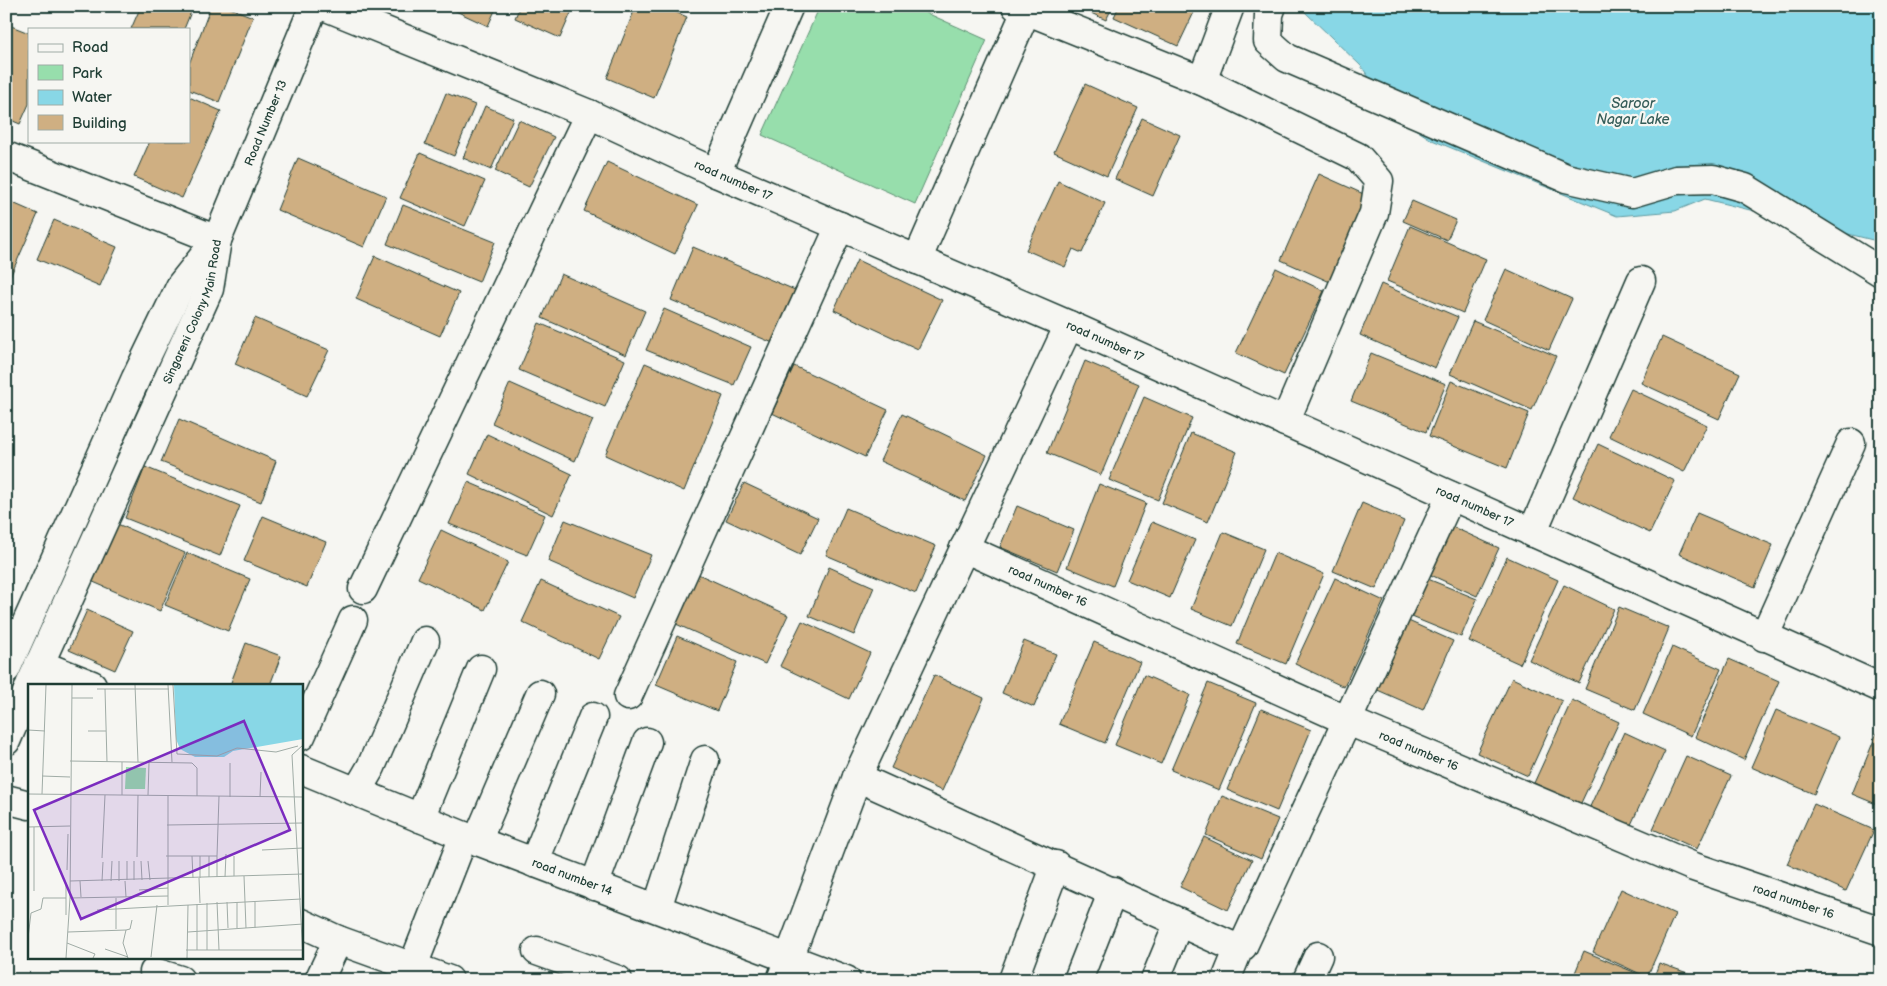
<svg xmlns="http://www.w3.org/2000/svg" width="1887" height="986" viewBox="0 0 1887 986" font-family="'Balsamiq Sans',sans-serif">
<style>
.green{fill:#97deac;stroke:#5b8e70}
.water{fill:#88d7e6;stroke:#5e999f}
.building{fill:#cfaf82;stroke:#1f3d34}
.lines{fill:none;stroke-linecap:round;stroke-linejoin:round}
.minor-casing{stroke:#1f3d34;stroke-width:31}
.tertiary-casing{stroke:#1f3d34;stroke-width:31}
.minor{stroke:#f6f6f2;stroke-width:28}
.tertiary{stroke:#f6f6f2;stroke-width:28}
.labels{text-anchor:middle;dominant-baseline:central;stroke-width:4.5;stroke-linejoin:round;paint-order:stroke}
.street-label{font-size:12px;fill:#1f3d34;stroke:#f6f6f2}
.water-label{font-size:14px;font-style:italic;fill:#345c58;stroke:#f6f6f2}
.inset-road{fill:none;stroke:#a0aca6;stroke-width:1}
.view{fill:#7b2cbf;fill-opacity:0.15;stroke:#7b2cbf;stroke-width:2.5}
.inset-edge{fill:none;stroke:#1f3d34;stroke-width:2.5}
</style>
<rect width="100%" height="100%" fill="#f6f6f2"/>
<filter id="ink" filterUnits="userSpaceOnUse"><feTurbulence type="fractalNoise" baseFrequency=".02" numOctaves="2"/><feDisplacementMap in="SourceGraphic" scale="10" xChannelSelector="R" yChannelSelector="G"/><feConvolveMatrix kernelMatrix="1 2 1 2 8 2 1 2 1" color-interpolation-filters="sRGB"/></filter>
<g filter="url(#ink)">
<polygon class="green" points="820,6 911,6 987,40 915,204 762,135"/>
<polygon class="water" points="1305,6 1881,6 1881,242 1705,199 1675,211 1617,216 1432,140 1398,118 1361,66 1305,12"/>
<g class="building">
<polygon points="141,6 192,6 193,7 184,29 131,29"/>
<polygon points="211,6 225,6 253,17 219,102 189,90 189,64"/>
<polygon points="445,6 497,6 488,26"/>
<polygon points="520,6 574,6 560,38 515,18"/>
<polygon points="636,6 662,6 687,17 654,98 607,78"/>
<polygon points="1076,6 1113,6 1106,20"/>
<polygon points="1119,6 1197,6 1178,46 1114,17"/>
<polygon points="6,24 29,33 29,104 20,124 6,118"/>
<polygon points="1085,84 1138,108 1107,176 1054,152"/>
<polygon points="446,93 475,105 454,156 425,144"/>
<polygon points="189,97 221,111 182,198 134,177 150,141 189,141"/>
<polygon points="485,106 513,118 491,170 463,158"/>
<polygon points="1142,118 1180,135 1153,196 1115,179"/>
<polygon points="519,120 554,137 529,187 495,171"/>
<polygon points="420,153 485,181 465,226 400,198"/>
<polygon points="298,158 386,196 364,247 277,210"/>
<polygon points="607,162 698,205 675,254 584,211"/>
<polygon points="1319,174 1368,196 1330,282 1281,260"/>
<polygon points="1058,181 1105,203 1082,253 1073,249 1065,267 1026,250"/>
<polygon points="6,200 38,214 6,286"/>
<polygon points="1412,201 1456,220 1447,240 1403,221"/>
<polygon points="403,205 495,242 479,282 387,244"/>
<polygon points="54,220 117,247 100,286 37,259"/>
<polygon points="1410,226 1486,259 1463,313 1387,281"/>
<polygon points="693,247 795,290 773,343 671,300"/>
<polygon points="375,256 459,293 440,336 356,299"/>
<polygon points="857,260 942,300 918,349 834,310"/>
<polygon points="1276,268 1324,291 1284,375 1236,353"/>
<polygon points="1506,269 1572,299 1549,350 1483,320"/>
<polygon points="561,274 645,311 626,355 542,318"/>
<polygon points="1381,284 1458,317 1435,368 1360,335"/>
<polygon points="664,309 751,347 734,385 646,350"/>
<polygon points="255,318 329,350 307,396 235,364"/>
<polygon points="1473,321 1556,356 1532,410 1450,374"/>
<polygon points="539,323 625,360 605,407 519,370"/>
<polygon points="1662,337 1740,373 1719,419 1641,383"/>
<polygon points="1371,353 1446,384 1426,432 1351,401"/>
<polygon points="1085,361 1139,384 1101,475 1047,453"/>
<polygon points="645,363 723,396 684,491 605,455"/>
<polygon points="794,366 888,410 865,457 772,413"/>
<polygon points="1451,381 1529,413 1507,468 1429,436"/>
<polygon points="510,383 593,420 575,461 492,423"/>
<polygon points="1631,389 1707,425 1684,472 1609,436"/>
<polygon points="1144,397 1192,418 1158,500 1109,480"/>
<polygon points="902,414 987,455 965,501 880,461"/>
<polygon points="179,419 276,461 261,502 161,462"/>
<polygon points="1191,433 1237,452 1208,522 1162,503"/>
<polygon points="487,434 572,474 553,515 469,474"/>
<polygon points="1598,444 1675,481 1650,533 1573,497"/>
<polygon points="145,467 240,506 220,556 125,518"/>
<polygon points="468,482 545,515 527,555 449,524"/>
<polygon points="744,483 818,518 800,555 726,520"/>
<polygon points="1099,484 1146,503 1113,586 1067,567"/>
<polygon points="1362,503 1404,521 1376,589 1333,571"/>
<polygon points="1017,506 1074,530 1057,571 1000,547"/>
<polygon points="846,508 936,546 916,593 826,555"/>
<polygon points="1697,513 1773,545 1755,587 1679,554"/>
<polygon points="263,516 326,542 307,587 244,561"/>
<polygon points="565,520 651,555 633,598 548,561"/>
<polygon points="1152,522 1195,540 1170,598 1127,580"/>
<polygon points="115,523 185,553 160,611 91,581"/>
<polygon points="1444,523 1499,548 1477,596 1422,571"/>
<polygon points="441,530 508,562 485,610 418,578"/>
<polygon points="1223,532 1264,549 1232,626 1191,609"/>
<polygon points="187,553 250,579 228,631 165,605"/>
<polygon points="1275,553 1324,574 1286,664 1237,644"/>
<polygon points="1507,557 1558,580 1520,664 1469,641"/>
<polygon points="829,567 874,587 854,635 809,616"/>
<polygon points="698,574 788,615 765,664 676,624"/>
<polygon points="1423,577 1477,599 1461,637 1407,615"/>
<polygon points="1335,578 1384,601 1344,687 1295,664"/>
<polygon points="541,581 619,617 599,659 522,622"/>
<polygon points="1564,585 1614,609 1579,683 1529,660"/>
<polygon points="1619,607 1669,628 1635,710 1585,689"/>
<polygon points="87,610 133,631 115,670 69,650"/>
<polygon points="1404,619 1453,641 1423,710 1373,688"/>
<polygon points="802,621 870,653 849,699 780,666"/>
<polygon points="677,636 737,662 717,711 656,685"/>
<polygon points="1024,641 1056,654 1034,707 1002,693"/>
<polygon points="1094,642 1140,662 1105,743 1059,724"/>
<polygon points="246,643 281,656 270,685 230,685"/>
<polygon points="1672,647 1721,669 1691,736 1643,714"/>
<polygon points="1729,659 1779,681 1744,760 1695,737"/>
<polygon points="934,675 984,698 942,791 891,768"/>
<polygon points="1144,675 1190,695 1161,764 1115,745"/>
<polygon points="1512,678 1562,701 1528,776 1477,753"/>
<polygon points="1208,683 1256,703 1219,790 1171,770"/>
<polygon points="1572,700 1619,722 1580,805 1534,783"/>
<polygon points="1261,709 1311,730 1277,811 1227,790"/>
<polygon points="1776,710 1839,737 1814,794 1751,767"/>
<polygon points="1881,723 1881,806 1852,794"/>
<polygon points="1624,732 1665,751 1629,829 1588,811"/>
<polygon points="1686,756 1731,776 1697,849 1653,829"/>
<polygon points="1222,796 1278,819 1261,859 1206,835"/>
<polygon points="1814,804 1874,830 1846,891 1787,864"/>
<polygon points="1204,837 1252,860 1228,910 1180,887"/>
<polygon points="1621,889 1675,914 1647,977 1593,952"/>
<polygon points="1584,951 1643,976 1641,980 1572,980"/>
<polygon points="1659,963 1696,976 1695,980 1653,980"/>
</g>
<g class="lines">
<g class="minor-casing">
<g id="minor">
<path id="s1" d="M324,6L589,114L716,173L1069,325L1881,688"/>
<polyline points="1016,6 1202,81 1358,157 1379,181 1374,213 1285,422"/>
<polyline points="1272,6 1269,14 1268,41 1287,58 1566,178 1632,193 1676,180 1713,179 1745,188 1881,272"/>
<polyline points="1202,81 1230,6"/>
<polyline points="6,156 217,240"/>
<polyline points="716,173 789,6"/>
<polyline points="917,260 1026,11"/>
<polyline points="1532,533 1641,281"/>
<path id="s2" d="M964,548L1346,720L1694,867L1881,931"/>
<polyline points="363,589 589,114"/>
<polyline points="1764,637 1851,443"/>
<polyline points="39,664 92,685"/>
<polyline points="628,696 840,226"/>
<polyline points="301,736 353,620"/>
<path id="s3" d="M301,769L464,836L846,980"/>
<polyline points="857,777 1234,947 1243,946 1451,496"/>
<polyline points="357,791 371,767 425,641"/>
<polyline points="6,799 29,805"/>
<polyline points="420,818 481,669"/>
<polyline points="477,841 540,694"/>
<polyline points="534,863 593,717"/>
<polyline points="594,886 647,742"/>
<polyline points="657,908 705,760"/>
<polyline points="301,923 338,940 449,980"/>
<polyline points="537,951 618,980"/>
<polyline points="413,966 464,836"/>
<polyline points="154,972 180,980"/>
<polyline points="319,980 338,940"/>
<polyline points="781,980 857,777 1069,325"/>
<polyline points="1013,980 1056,865"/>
<polyline points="1078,980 1113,891"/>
<polyline points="1155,980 1179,922"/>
<polyline points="1226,980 1239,948"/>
<polyline points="1307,980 1318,956"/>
</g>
</g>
<g class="tertiary-casing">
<g id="tertiary">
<polyline points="6,669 136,378 181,285 216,241"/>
<path id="s4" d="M30,685L209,289L217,240L314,6"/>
<polyline points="6,741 29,688"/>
</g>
</g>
<use href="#minor" class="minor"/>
<use href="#tertiary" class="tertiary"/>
</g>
</g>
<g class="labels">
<g class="street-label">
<text stroke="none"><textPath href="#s4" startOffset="611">Road Number 13</textPath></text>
<text stroke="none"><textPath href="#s1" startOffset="445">road number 17</textPath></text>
<text stroke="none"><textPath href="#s4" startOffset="408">Singareni Colony Main Road</textPath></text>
<text stroke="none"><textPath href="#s1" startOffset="850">road number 17</textPath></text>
<text stroke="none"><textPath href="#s1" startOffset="1255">road number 17</textPath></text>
<text stroke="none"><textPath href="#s2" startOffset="92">road number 16</textPath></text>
<text stroke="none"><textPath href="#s2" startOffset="498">road number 16</textPath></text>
<text stroke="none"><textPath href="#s3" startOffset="292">road number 14</textPath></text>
<text stroke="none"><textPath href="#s2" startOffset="902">road number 16</textPath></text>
</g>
<g class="water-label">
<text x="1633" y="103">Saroor<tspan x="1633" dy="16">Nagar Lake</tspan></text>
</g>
</g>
<g transform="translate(28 684)">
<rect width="275" height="275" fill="#f6f6f2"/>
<path d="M98,83L118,84L117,105H97Z" fill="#97deac"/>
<path d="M146,1H275V55L205,67L196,73H167L152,65L148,55Z" fill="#88d7e6"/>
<path class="inset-road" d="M107,1L110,78M140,1L144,78M145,1L149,70L189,72L209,64L248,68L270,62M69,5H141M77,5L79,78M44,14H65M0,46L17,47M60,47H78M42,77L164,79L169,84V112M14,92L42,93M0,110L275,113M14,110L18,1M94,111V78M120,111L121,79M202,113V79M232,113L233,88M139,141L275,139M0,143L42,142M234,166L275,164M138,172H189L191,112M164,172L165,194M172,172V194M181,172V193M189,172V193M206,172V192M109,173L110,111M74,174L77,111M91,177V197M106,177V196M113,177L114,196M120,177L122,196M39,186L40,150M216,192L218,244M197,193L198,170M171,194L172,219M99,196V177M42,197L275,190M52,197L53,213M74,197L75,178M83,197L84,177M97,197L98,213M111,206L140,204M6,207V143M42,214L140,212M189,218L191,266M199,218L200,244M209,218V244M227,218V244M140,221V111M69,226L273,215M38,231V200M88,245V214M40,248L98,246M160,248L275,240M0,254L3,229L13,225L15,214H38M39,259L67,270L65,274M77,265L100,273M158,266H275M169,266V220M179,266V219M123,273L129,221M38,274L42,214L44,1M100,274L95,259L98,246L102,245L104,236M159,274L160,221M275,274L264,71L275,61"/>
<path class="view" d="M216,37L262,146L53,235L6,126Z"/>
<rect width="275" height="275" class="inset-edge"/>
</g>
<rect width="1887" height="986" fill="none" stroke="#f6f6f2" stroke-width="25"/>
<rect x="12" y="12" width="1862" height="961" fill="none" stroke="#1f3d34" stroke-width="2" filter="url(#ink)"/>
<rect x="28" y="28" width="162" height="115" fill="#f6f6f2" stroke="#a0aca6"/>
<rect x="38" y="44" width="25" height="8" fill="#f6f6f2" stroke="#a0aca6"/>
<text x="72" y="52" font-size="15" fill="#1f3d34">Road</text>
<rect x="38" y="65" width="25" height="15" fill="#97deac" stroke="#a0aca6"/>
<text x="72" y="78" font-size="15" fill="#1f3d34">Park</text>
<rect x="38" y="90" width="25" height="15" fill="#88d7e6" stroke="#a0aca6"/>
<text x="72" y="102" font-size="15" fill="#1f3d34">Water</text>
<rect x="38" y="115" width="25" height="15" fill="#cfaf82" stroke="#a0aca6"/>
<text x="72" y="128" font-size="15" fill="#1f3d34">Building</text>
</svg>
